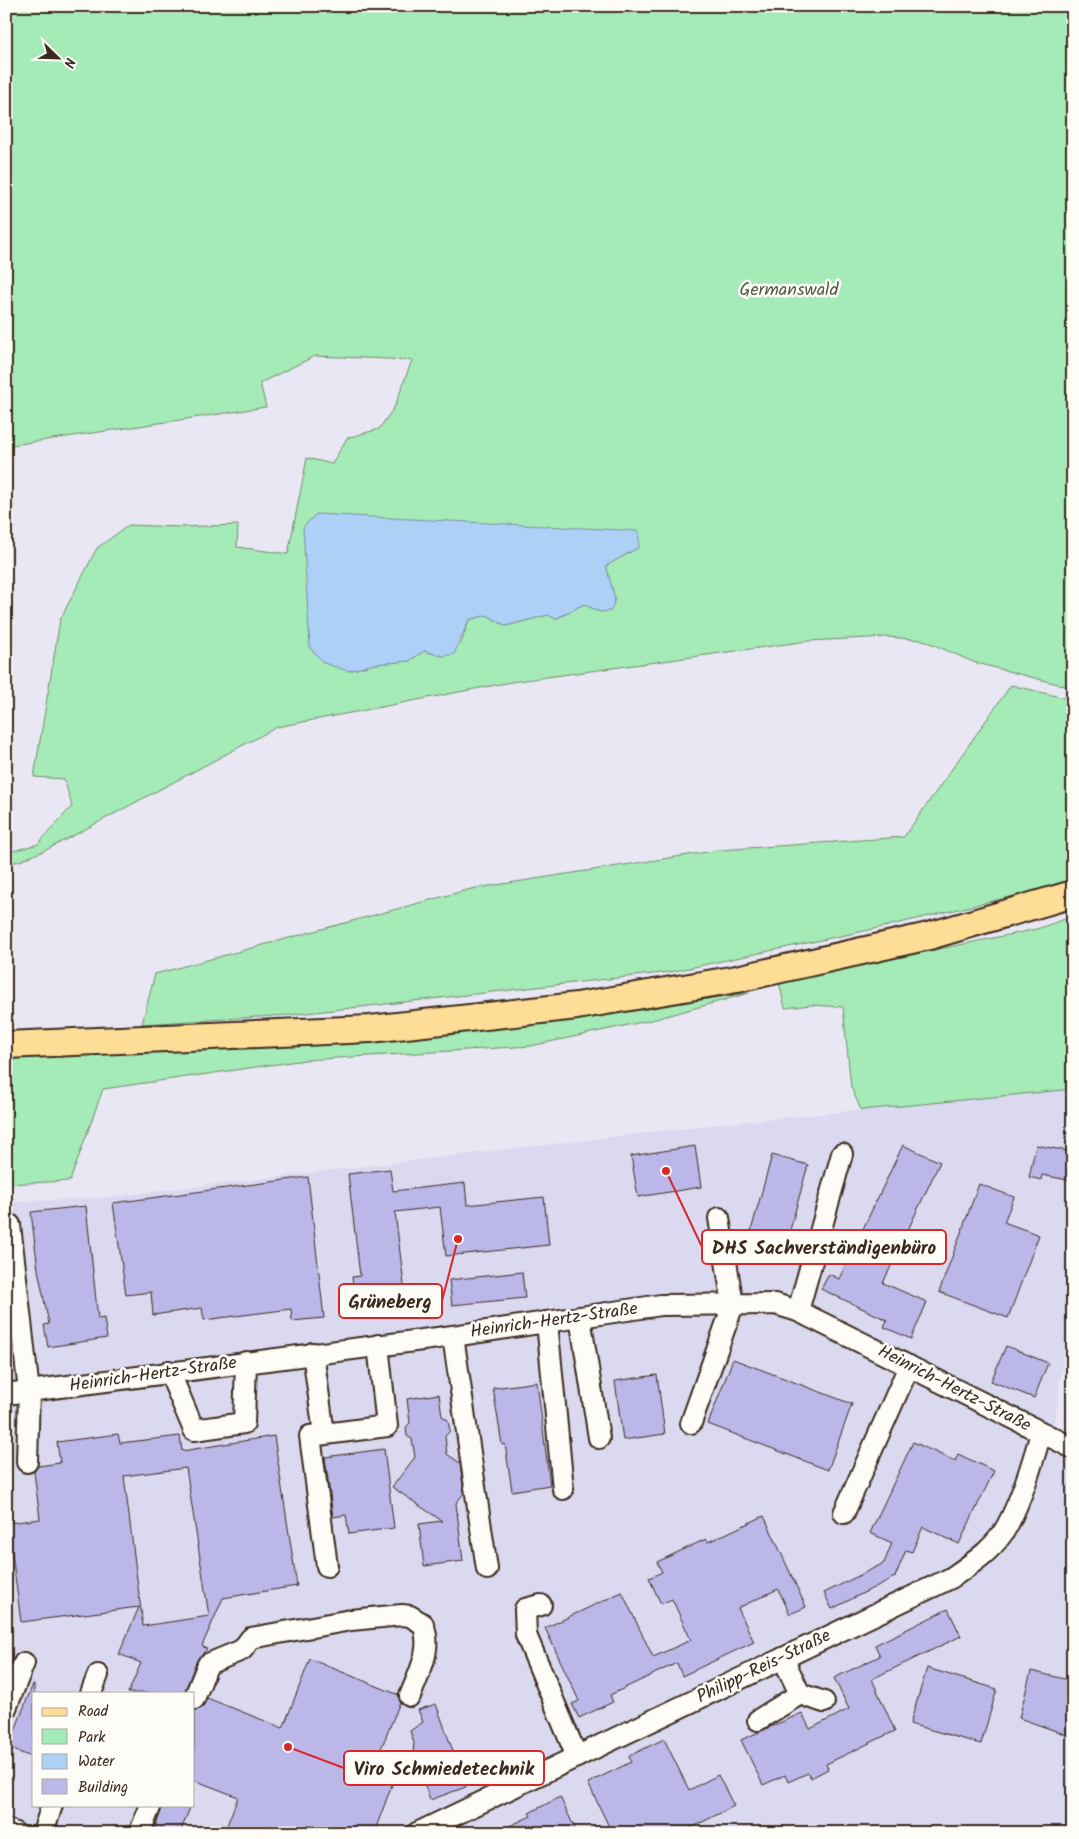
<svg xmlns="http://www.w3.org/2000/svg" width="1079" height="1839" viewBox="0 0 1079 1839" font-family="Kalam,sans-serif">
<style>
.built{fill:#dbd9f0;fill-rule:evenodd}
.green{fill:#a4ebb7;stroke:#708a6a;fill-rule:evenodd}
.water{fill:#add1f6;stroke:#7f8ea0}
.building{fill:#bbb7e9;stroke:#3b2a1e;fill-rule:evenodd}
.lines{fill:none;stroke-linecap:round;stroke-linejoin:round}
.minor-casing{stroke:#3b2a1e;stroke-width:24}
.major-casing{stroke:#3b2a1e;stroke-width:30}
.minor{stroke:#fdfcf7;stroke-width:20}
.major{stroke:#fedd96;stroke-width:26}
.labels{text-anchor:middle;dominant-baseline:central;stroke-width:5;stroke-linejoin:round;paint-order:stroke}
.park-label{font-size:18px;fill:#555a44;stroke:#fdfcf7}
.street-label{font-size:18px;fill:#3b2a1e;stroke:#fdfcf7}
.leader{fill:none;stroke:#d62828;stroke-width:2}
.callout-dot{fill:#d62828;stroke:#fdfcf7;stroke-width:2}
.callout{fill:#fdfcf7;stroke:#d62828;stroke-width:2}
.callout-label{font-size:19px;text-anchor:middle;font-weight:bold;fill:#3b2a1e}
</style>
<rect width="100%" height="100%" fill="#e9e7f3"/>
<filter id="ink" filterUnits="userSpaceOnUse"><feTurbulence type="fractalNoise" baseFrequency=".02" numOctaves="2"/><feDisplacementMap in="SourceGraphic" scale="10" xChannelSelector="R" yChannelSelector="G"/><feConvolveMatrix kernelMatrix="1 2 1 2 8 2 1 2 1" color-interpolation-filters="sRGB"/></filter>
<g filter="url(#ink)">
<path class="built" d="M1073,1089V1286L1054,1427L1073,1437V1833H6V1202L99,1198L719,1124ZM34,1693H194V1805H34Z"/>
<g class="green">
<path d="M6,6H1073V688L973,662L923,640L887,637L808,641L511,682L277,727L50,848L20,861L6,864V853L38,844L72,806L64,779L34,777L60,620L97,548L129,525L179,527L238,525L237,547L288,554L307,458L332,464L347,438L379,429L395,406L412,360L315,356L260,383L266,407L6,446ZM639,547L606,566L615,599L600,612L584,604L556,619L548,615L506,626L487,615L469,620L461,643L442,656L424,651L409,661L375,664L348,671Z"/>
<polygon points="1011,685 1073,700 1073,882 883,927 670,972 289,1015 142,1024 155,974 471,889 720,850 904,837"/>
<polygon points="1073,916 1073,1089 861,1110 851,1087 843,1007 811,1005 785,1008 779,982 1037,929"/>
<polygon points="749,993 656,1019 531,1046 305,1060 103,1089 70,1181 6,1184 6,1059 112,1053 576,1018"/>
</g>
<polygon class="water" points="316,514 639,531 639,547 606,566 615,599 611,611 600,612 584,604 555,619 548,615 506,626 487,615 469,620 454,654 442,656 424,651 409,661 375,664 348,671 324,663 310,648 303,527"/>
<g class="building">
<polygon points="903,1145 940,1162 883,1283 927,1302 911,1339 884,1327 887,1320 821,1289 829,1274 839,1279"/>
<polygon points="1036,1145 1073,1152 1073,1175 1069,1174 1068,1180 1042,1175 1041,1180 1029,1177"/>
<polygon points="695,1146 701,1187 638,1197 631,1156"/>
<polygon points="772,1155 808,1165 785,1248 749,1238"/>
<polygon points="390,1169 393,1191 465,1183 467,1205 544,1197 549,1245 446,1256 440,1207 395,1212 407,1309 357,1315 352,1277 360,1276 348,1174"/>
<polygon points="308,1177 324,1318 292,1321 291,1309 204,1320 202,1308 153,1315 151,1292 126,1295 113,1203"/>
<polygon points="979,1184 1014,1197 1004,1222 1039,1235 1008,1318 939,1292"/>
<polygon points="86,1206 98,1319 104,1318 107,1338 48,1347 44,1325 49,1324 38,1270 31,1212"/>
<polygon points="522,1272 525,1298 452,1305 449,1280"/>
<polygon points="1006,1346 1048,1363 1034,1398 991,1381"/>
<polygon points="733,1359 852,1404 828,1470 708,1424"/>
<polygon points="657,1375 665,1434 623,1440 615,1381"/>
<polygon points="537,1382 550,1485 512,1491 505,1444 502,1445 493,1388"/>
<polygon points="439,1394 442,1416 448,1420 450,1431 445,1436 447,1454 460,1463 464,1493 456,1503 463,1561 424,1566 419,1524 442,1521 392,1487 415,1457 412,1439 407,1436 406,1427 410,1423 407,1399"/>
<path d="M118,1434L120,1443L180,1436L182,1451L274,1436L297,1586L223,1598L202,1646L207,1649L197,1660L184,1693H128L141,1663L119,1654L139,1607L21,1622L8,1523L40,1519L34,1472L38,1466L60,1463L57,1442ZM186,1468L209,1616L143,1626L124,1476Z"/>
<polygon points="913,1442 955,1461 958,1454 994,1471 959,1544 923,1527 912,1552 906,1550 895,1577 832,1609 824,1593 884,1563 892,1543 870,1533"/>
<polygon points="384,1449 394,1528 349,1534 346,1515 333,1517 325,1457"/>
<polygon points="764,1516 806,1607 790,1614 778,1589 738,1608 754,1642 682,1676 677,1663 610,1695 613,1702 579,1718 572,1704 579,1701 545,1628 622,1592 653,1657 691,1640 672,1599 661,1604 649,1578 662,1572 657,1562 706,1539 708,1542"/>
<polygon points="948,1609 961,1636 872,1679 895,1731 826,1764 828,1769 811,1778 808,1773 788,1782 785,1775 763,1785 741,1740 802,1713 810,1729 849,1709 834,1678 880,1656 875,1645"/>
<polygon points="310,1659 399,1695 400,1702 374,1766 396,1774 374,1833 289,1833 270,1825 266,1833 224,1833 238,1797 194,1780 194,1711 202,1708 207,1698 283,1728"/>
<polygon points="927,1668 997,1689 981,1744 910,1724"/>
<polygon points="1031,1671 1073,1681 1073,1737 1019,1718"/>
<polygon points="33,1684 34,1684 34,1758 8,1748"/>
<polygon points="436,1704 466,1787 430,1800 413,1752 414,1743 410,1731 423,1722 418,1710"/>
<polygon points="664,1739 689,1790 718,1775 734,1806 681,1833 612,1833 588,1783 631,1762 629,1756"/>
<polygon points="560,1797 577,1833 494,1833 531,1816 529,1813"/>
<polygon points="163,1805 191,1805 180,1833 154,1831"/>
</g>
<g class="lines">
<g class="minor-casing">
<g id="minor">
<polyline points="10,1225 29,1392 27,1462"/>
<polyline points="798,1311 842,1154"/>
<polyline points="580,1317 599,1438"/>
<polyline points="547,1322 563,1489"/>
<polyline points="453,1336 487,1569"/>
<polyline points="313,1353 324,1434"/>
<polyline points="169,1371 194,1430 244,1423 246,1362"/>
<polyline points="6,1394 453,1336 661,1305 775,1304 798,1311 1073,1448"/>
<polyline points="691,1423 733,1305 719,1218"/>
<polyline points="844,1513 909,1366"/>
<polyline points="327,1566 310,1436 387,1426 378,1345"/>
<polyline points="541,1605 525,1609 526,1635 577,1757"/>
<polyline points="783,1658 800,1694 824,1702"/>
<polyline points="91,1693 98,1675"/>
<path d="M194,1699L208,1664L242,1650L251,1638L351,1620L402,1615L410,1616L423,1624C433,1649 419,1673 410,1696"/>
<polyline points="6,1708 24,1663"/>
<polyline points="758,1720 800,1694"/>
<polyline points="6,1829 15,1833"/>
<polyline points="43,1833 52,1805"/>
<polyline points="142,1833 141,1829 151,1805"/>
<path d="M417,1833L951,1578C971,1564 995,1549 1007,1526C1022,1498 1032,1464 1041,1433"/>
</g>
</g>
<g class="major-casing">
<polyline id="major" points="6,1045 370,1029 577,1006 737,979 929,936 1073,894"/>
</g>
<use href="#minor" class="minor"/>
<use href="#major" class="major"/>
</g>
</g>
<g class="labels">
<g class="park-label">
<text x="789" y="290">Germanswald</text>
</g>
<g class="street-label">
<text transform="translate(554 1321) rotate(-8)">Heinrich-Hertz-Straße</text>
<text transform="translate(153 1375) rotate(-8)">Heinrich-Hertz-Straße</text>
<text transform="translate(954 1389) rotate(27)">Heinrich-Hertz-Straße</text>
<text transform="translate(764 1667) rotate(-26)">Philipp-Reis-Straße</text>
</g>
</g>
<path class="leader" d="M666 1171L702 1247M458 1239L442 1301M288 1747L344 1768"/>
<g class="callout-dot">
<circle cx="666" cy="1171" r="5"/>
<circle cx="458" cy="1239" r="5"/>
<circle cx="288" cy="1747" r="5"/>
</g>
<g class="callout">
<rect x="702" y="1230" width="244" height="34" rx="5"/>
<rect x="339" y="1284" width="103" height="34" rx="5"/>
<rect x="344" y="1751" width="200" height="34" rx="5"/>
</g>
<g class="callout-label">
<text x="824" y="1254">DHS Sachverständigenbüro</text>
<text x="390" y="1308">Grüneberg</text>
<text x="444" y="1775">Viro Schmiedetechnik</text>
</g>
<rect width="1079" height="1839" fill="none" stroke="#fdfcf7" stroke-width="25"/>
<rect x="12" y="12" width="1054" height="1814" fill="none" stroke="#3b2a1e" stroke-width="2" filter="url(#ink)"/>
<rect x="32" y="1692" width="162" height="115" fill="#fdfcf7" stroke="#afa8a0"/>
<rect x="42" y="1708" width="25" height="8" fill="#fedd96" stroke="#afa8a0"/>
<text x="78" y="1716" font-size="15" fill="#3b2a1e">Road</text>
<rect x="42" y="1729" width="25" height="15" fill="#a4ebb7" stroke="#afa8a0"/>
<text x="78" y="1742" font-size="15" fill="#3b2a1e">Park</text>
<rect x="42" y="1754" width="25" height="15" fill="#add1f6" stroke="#afa8a0"/>
<text x="78" y="1766" font-size="15" fill="#3b2a1e">Water</text>
<rect x="42" y="1779" width="25" height="15" fill="#bbb7e9" stroke="#afa8a0"/>
<text x="78" y="1792" font-size="15" fill="#3b2a1e">Building</text>
<g transform="translate(58 58) rotate(113)" stroke="#fdfcf7" stroke-width="4" paint-order="stroke">
<path d="M0-4L9 19L0 12L-9 19Z" fill="#3b2a1e"/>
<text y="-8" font-size="14" font-weight="bold" text-anchor="middle" fill="#3b2a1e">N</text>
</g>
</svg>
